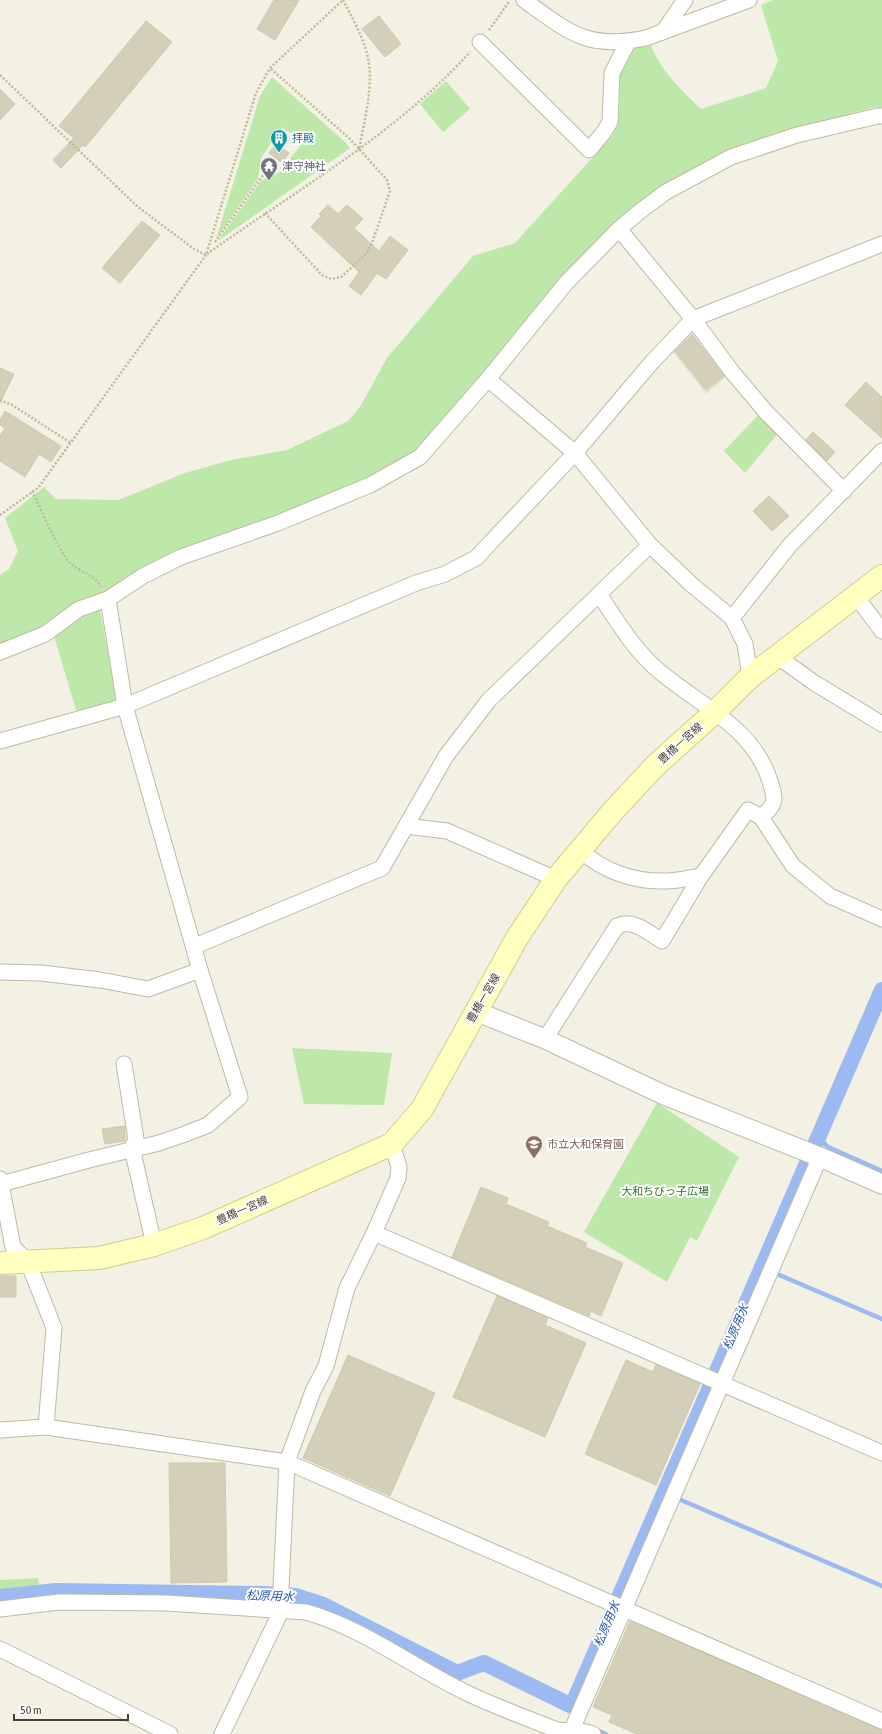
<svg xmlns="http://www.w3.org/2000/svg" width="882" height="1734" viewBox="0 0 882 1734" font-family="'Asap Condensed','Noto Sans JP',sans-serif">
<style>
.residential{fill:#e6e4d1}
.green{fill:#bde8aa}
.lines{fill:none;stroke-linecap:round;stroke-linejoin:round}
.stream{stroke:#9cbaf1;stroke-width:4.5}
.canal{stroke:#9cbaf1;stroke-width:16}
.building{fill:#d4cfb8;stroke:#cfc9ab}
.minor-casing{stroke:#bdbba5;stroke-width:17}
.tertiary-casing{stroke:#bdbba5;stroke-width:21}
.secondary-casing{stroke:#d0ce8f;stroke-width:24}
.path{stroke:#bfbb96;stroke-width:2.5;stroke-dasharray:2 2;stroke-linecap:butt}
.minor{stroke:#fff;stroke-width:15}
.tertiary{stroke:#fff;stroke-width:19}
.secondary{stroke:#ffffc0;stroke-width:22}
.labels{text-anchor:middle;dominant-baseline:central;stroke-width:4;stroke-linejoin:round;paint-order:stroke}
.culture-label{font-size:11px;fill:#0d838f;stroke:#fff;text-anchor:start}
.worship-label{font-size:11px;fill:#5b616d;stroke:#fff;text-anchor:start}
.street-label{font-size:11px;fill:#444133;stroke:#fff}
.education-label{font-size:11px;fill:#785e54;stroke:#fff;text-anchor:start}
.park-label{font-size:11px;fill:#317626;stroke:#fff}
.water-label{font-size:12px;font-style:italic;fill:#2b58b1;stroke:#fff}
</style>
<rect width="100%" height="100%" fill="#f2f1e3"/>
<polygon class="residential" points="691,328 729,375 706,394 671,350"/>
<g class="green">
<path d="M773,0H882V108L876,107L796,128L661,188L421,449L369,480L110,590L76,605L43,627L0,645V575L9,569L18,551L5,518L44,487L56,499L118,500L185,473L231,460L287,450L348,421L360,407L387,358L473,256L515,243L613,135C624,112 617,97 620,74C621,65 630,54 634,46L650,43C659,69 681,90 701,109L766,88L778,61L761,5Z"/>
<polygon points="272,77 346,143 350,148 218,241 261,181 280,172 303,142 282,127 261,158 258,179 216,239 260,96"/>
<polygon points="446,81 470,109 443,132 420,104"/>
<polygon points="762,411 780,431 745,473 724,451"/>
<polygon points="100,610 117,701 77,713 54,636 86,611"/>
<polygon points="292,1048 392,1053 384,1105 304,1104"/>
<polygon points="657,1103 739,1157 697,1241 690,1237 667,1282 584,1232"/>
<polygon points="38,1578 39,1586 0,1590 0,1580"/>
</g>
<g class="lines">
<g class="stream">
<polyline points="818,1137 828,1147 882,1171"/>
<polyline points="777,1274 882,1319"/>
<polyline points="681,1500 882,1586"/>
<polyline points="572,1706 576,1713"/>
<polyline points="594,1729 606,1734"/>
</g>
<polyline class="canal" points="0,1597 56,1591 263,1594 296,1596 321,1604 457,1673 484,1663 572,1706 882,990"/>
</g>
<g class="building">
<polygon points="274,0 299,0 275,40 257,29"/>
<polygon points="379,16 401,44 385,57 362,29"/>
<polygon points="146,21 172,42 85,147 83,145 61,168 53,160 74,138 59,126"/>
<polygon points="0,89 15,104 0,120"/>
<polygon points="276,144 289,153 282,163 269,153"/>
<polygon points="328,205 338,214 347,205 363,219 354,228 379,251 390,236 408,250 386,279 377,273 361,295 349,286 359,272 311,227 321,216 319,214"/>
<polygon points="142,221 160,235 120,283 102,268"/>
<polygon points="692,335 724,376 706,390 675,351"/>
<polygon points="0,368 14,374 0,403"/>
<polygon points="866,382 882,397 882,438 845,405"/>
<polygon points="5,411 61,446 51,462 39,454 25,477 0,461 0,436 5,428 0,425 0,420"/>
<polygon points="813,432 835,452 827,461 806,440"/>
<polygon points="769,496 789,516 772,531 753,511"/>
<polygon points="125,1126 125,1141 105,1144 102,1129"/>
<polygon points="481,1187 508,1198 506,1204 549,1222 547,1226 587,1243 585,1247 623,1263 601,1316 591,1311 589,1316 452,1257"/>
<rect x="0" y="1276" width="16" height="21"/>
<polygon points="497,1296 548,1318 545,1325 586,1343 545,1437 453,1397"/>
<polygon points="348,1355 435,1393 390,1496 303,1458"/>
<polygon points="626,1360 653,1372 656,1365 700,1384 656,1485 585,1454"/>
<polygon points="169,1463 225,1463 227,1582 171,1583"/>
<polygon points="630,1621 882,1730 882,1734 637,1734 609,1722 612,1715 593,1707"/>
</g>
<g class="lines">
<g class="minor-casing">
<g id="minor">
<path d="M524,0C570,33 587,50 646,38L749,0"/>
<polyline points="663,32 685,0"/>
<polyline points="480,42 589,150 604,132 610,122 612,73 628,42"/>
<polyline points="619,229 693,319 733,373 766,412 844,491"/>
<polyline points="488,379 575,453 650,545 692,585 732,618 745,644 750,677"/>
<path d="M599,594C617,621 634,650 659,671C699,705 753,727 770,781C776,801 777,803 761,817L793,866L830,896L882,919"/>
<polyline points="855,595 882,631"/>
<polyline points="732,618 790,545 882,451"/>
<polyline points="0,652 45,634 79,609 108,599 143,576 181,557 278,523 370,485 420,457 488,379 566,283 619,229 639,212 666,192 731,157 797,135 878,116 882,116"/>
<polyline points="777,656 813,682 882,724"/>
<polyline points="0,741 125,706 416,583 445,574 476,558 575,453 652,362 693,319 882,244"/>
<polyline points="406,826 447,831 556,879"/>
<path d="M580,850C603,871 634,882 665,881C677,881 689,878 701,876"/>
<polyline points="195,946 382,868 446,756 489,700 650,545"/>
<polyline points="0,972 41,973 100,980 148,989 200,970"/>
<path d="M545,1039L617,926C633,918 649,933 662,941L701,876L748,810L761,817"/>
<polyline points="124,1064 136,1139 132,1148 154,1245"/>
<polyline points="0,1179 13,1247 28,1262 54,1328 46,1427"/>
<polyline points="1,1184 89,1160 159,1143 185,1134 208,1125 240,1097 200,970 125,706 108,599"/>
<polyline points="374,1233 882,1453"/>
<polyline points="0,1430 46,1427 287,1462 882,1721"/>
<path d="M0,1609L59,1602L166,1603L306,1612C363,1628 413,1667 467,1693C496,1707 527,1718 557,1730C571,1732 581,1729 593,1734"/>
<polyline points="0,1649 170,1734"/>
<polyline points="222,1734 282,1609 281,1588 287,1462 313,1391 326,1366 347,1288 374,1233 398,1178 399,1167 392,1144"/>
<polyline points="570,1734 820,1157"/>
</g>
</g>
<g class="tertiary-casing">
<polyline id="tertiary" points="475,1011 545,1039 664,1095 820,1157 882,1184"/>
</g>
<g class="secondary-casing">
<polyline id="secondary" points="0,1263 99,1258 154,1245 203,1228 392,1144 422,1109 517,938 556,879 613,811 656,765 716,711 750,677 882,576"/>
</g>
<g class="path">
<path d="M343,0C351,16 361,33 366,50C376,82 364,119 359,151"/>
<polyline points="489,30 509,2"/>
<polyline points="0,75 138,207 194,249 206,255"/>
<polyline points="265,213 322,275 331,279 341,277 364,256 371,246 390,191 387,180 350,139 270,68"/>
<polyline points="215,242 274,160"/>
<path d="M207,254C296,190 395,135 470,52"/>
<polyline points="0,400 12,405 71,443"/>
<path d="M32,491C43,513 53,539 66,558C75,572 93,572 101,587"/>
<polyline points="0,515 38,488 206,255 256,93 270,68 343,0"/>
</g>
<use href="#minor" class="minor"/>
<use href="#tertiary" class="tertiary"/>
<use href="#secondary" class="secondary"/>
</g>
<defs>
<g id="building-pin" transform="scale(0.9)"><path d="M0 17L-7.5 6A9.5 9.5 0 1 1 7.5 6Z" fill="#0f9aa8" stroke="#fff"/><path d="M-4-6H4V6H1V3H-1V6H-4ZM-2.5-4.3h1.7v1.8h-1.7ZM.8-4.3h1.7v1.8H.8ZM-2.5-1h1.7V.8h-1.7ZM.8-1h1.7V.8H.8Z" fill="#fff"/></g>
<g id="temple-pin" transform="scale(0.9)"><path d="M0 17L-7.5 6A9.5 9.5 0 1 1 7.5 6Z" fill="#6b7280" stroke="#fff"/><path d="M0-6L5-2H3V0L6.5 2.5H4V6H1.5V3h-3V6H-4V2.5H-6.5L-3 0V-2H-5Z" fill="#fff"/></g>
<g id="school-pin" transform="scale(0.9)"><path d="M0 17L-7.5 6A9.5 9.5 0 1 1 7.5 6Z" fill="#8d6e63" stroke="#fff"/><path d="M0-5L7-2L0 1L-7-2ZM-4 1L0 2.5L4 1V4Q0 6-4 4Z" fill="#fff"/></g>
</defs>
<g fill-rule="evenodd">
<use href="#building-pin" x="279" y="138"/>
<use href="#temple-pin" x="269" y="166"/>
<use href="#school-pin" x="534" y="1144"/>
</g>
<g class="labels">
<g class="culture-label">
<text x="292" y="138">拝殿</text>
</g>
<g class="worship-label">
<text x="282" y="166">津守神社</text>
</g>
<g class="street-label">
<text transform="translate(680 743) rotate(-42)">豊橋一宮線</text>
<text transform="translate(483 998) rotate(-60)">豊橋一宮線</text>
<text transform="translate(242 1210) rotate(-24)">豊橋一宮線</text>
</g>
<g class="education-label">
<text x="547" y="1144">市立大和保育園</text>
</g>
<g class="park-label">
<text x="665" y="1191">大和ちびっ子広場</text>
</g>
<g class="water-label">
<text transform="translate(736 1327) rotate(-67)">松原用水</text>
<text transform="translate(270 1596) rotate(2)">松原用水</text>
<text transform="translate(607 1624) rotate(-67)">松原用水</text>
</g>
</g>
<path d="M14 1714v6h114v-6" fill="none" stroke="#444133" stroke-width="2"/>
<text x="20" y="1714" font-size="12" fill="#444133" stroke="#ffffff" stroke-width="3" paint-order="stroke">50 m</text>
</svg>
